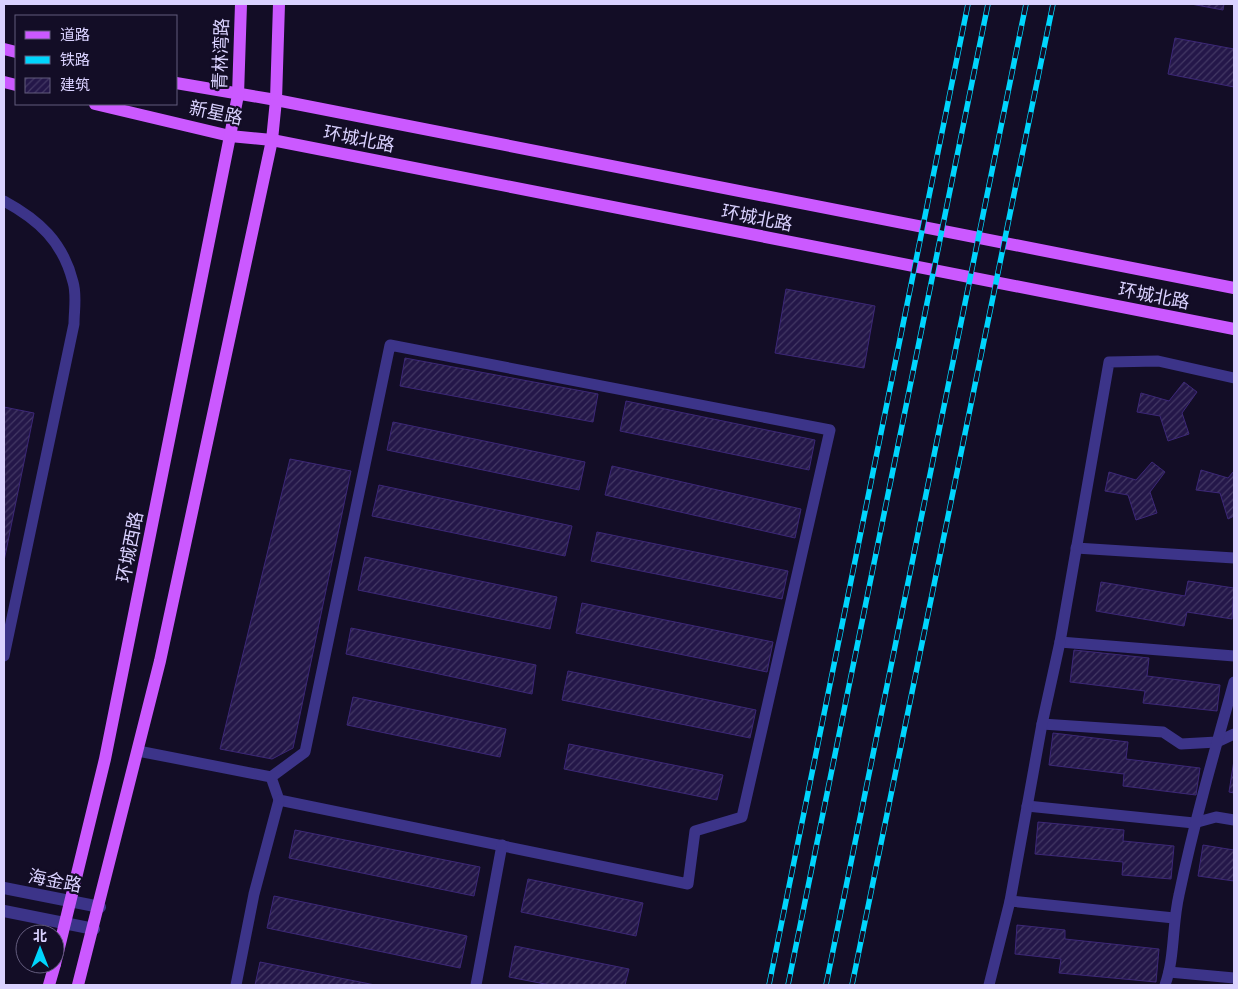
<svg xmlns="http://www.w3.org/2000/svg" width="1238" height="989" viewBox="0 0 1238 989" font-family="Jost,'Noto Sans SC',sans-serif">
<style>
.building{fill:url(#building-hatch);stroke:#3c2777}
.lines{fill:none;stroke-linecap:round;stroke-linejoin:round}
.service{stroke:#3c3489;stroke-width:11}
.tertiary{stroke:#3c3489;stroke-width:12}
.primary{stroke:#cb59ff;stroke-width:12}
.rail-casing{stroke:#00d5fd;stroke-width:5.5}
.rail{stroke:#130d26;stroke-width:4;stroke-dasharray:11;stroke-linecap:butt}
.labels{text-anchor:middle;dominant-baseline:central;stroke-width:4.5;stroke-linejoin:round;paint-order:stroke}
.street-label{font-size:18px;fill:#dad2ff;stroke:#130d26}
</style>
<defs>
<pattern id="building-hatch" width="6" height="6" patternUnits="userSpaceOnUse" patternTransform="scale(1.25)"><rect width="6" height="6" fill="#241749"/><path d="M-1 1l2-2M0 6l6-6M5 7l2-2" fill="none" stroke="#433864"/></pattern>
</defs>
<rect width="100%" height="100%" fill="#130d26"/>
<g class="building">
<polygon points="1191,4 1224,4 1223,10"/>
<polygon points="1175,38 1234,49 1234,87 1168,74"/>
<polygon points="786,289 875,306 864,368 775,353"/>
<polygon points="405,358 598,394 593,422 400,386"/>
<polygon points="1184,382 1197,392 1182,413 1189,434 1168,441 1160,416 1137,412 1141,393 1169,401"/>
<polygon points="626,401 815,440 809,470 620,431"/>
<polygon points="4,407 34,413 4,561"/>
<polygon points="393,422 585,462 579,490 387,450"/>
<polygon points="290,459 351,471 293,748 272,759 220,749"/>
<polygon points="1152,462 1165,472 1150,492 1157,513 1136,520 1128,495 1105,491 1109,472 1136,480"/>
<polygon points="612,466 801,509 795,538 605,495"/>
<polygon points="1201,470 1228,478 1234,471 1234,516 1228,519 1220,493 1196,490"/>
<polygon points="379,485 572,526 565,556 372,516"/>
<polygon points="597,532 788,571 782,599 591,561"/>
<polygon points="365,557 557,597 550,629 358,590"/>
<polygon points="1188,581 1234,588 1232,619 1187,612 1184,626 1096,611 1101,582 1185,596"/>
<polygon points="582,603 773,642 767,672 576,633"/>
<polygon points="351,628 536,665 532,694 346,654"/>
<polygon points="1074,650 1149,658 1147,676 1220,685 1217,711 1143,703 1145,691 1070,682"/>
<polygon points="568,671 756,710 750,738 562,700"/>
<polygon points="353,697 506,729 500,757 347,725"/>
<polygon points="1053,733 1128,742 1126,759 1200,768 1196,795 1123,786 1124,774 1049,765"/>
<polygon points="569,744 723,775 717,800 564,769"/>
<polygon points="1234,760 1234,793 1229,792"/>
<polygon points="1038,822 1124,830 1123,841 1174,846 1171,879 1122,875 1123,862 1035,854"/>
<polygon points="295,830 480,867 474,896 289,858"/>
<polygon points="1203,845 1234,850 1234,881 1198,876"/>
<polygon points="528,879 643,903 636,936 521,912"/>
<polygon points="274,896 467,936 460,968 267,928"/>
<polygon points="1017,925 1065,930 1065,939 1159,949 1156,982 1059,973 1061,959 1015,954"/>
<polygon points="515,946 629,969 625,985 550,985 509,977"/>
<polygon points="260,962 375,985 255,985"/>
</g>
<g class="lines">
<g class="service">
<path d="M4,201C39,220 63,242 73,282C77,295 74,311 74,324L4,656"/>
<polyline points="1076,548 1234,558"/>
<polyline points="1060,642 1234,656"/>
<polyline points="1042,724 1163,732 1181,744 1217,742 1234,734"/>
<polyline points="138,751 271,777 305,752 390,345 830,430 742,817 695,831 688,884 279,800 271,777"/>
<polyline points="1027,806 1194,823 1216,817 1234,820"/>
<polyline points="1010,901 1174,918"/>
<polyline points="1169,972 1234,978"/>
<polyline points="236,985 254,894 279,800"/>
<polyline points="476,985 502,845"/>
<polyline points="989,985 1010,901 1042,724 1060,642 1109,362 1158,361 1234,378"/>
<path d="M1165,985C1175,957 1172,925 1179,895C1194,823 1214,753 1234,682"/>
</g>
<g class="tertiary">
<polyline points="4,888 100,907"/>
<polyline points="4,911 94,929"/>
</g>
<g class="primary">
<polyline points="4,49 16,52"/>
<polyline points="4,82 16,85"/>
<polyline points="176,83 276,100 1234,288"/>
<polyline points="95,104 230,136 272,140 1234,329"/>
<polyline points="55,964 105,759 230,136 238,95 241,4"/>
<polyline points="49,985 55,964"/>
<polyline points="78,985 160,661 272,140 276,100 279,4"/>
</g>
<g class="rail-casing">
<g id="rail">
<polyline points="769,985 968,4"/>
<polyline points="788,985 988,4"/>
<polyline points="826,985 1026,4"/>
<polyline points="852,985 1053,4"/>
</g>
</g>
<use href="#rail" class="rail"/>
</g>
<g class="labels">
<g class="street-label">
<text transform="translate(221 54) rotate(-88)">青林湾路</text>
<text transform="translate(216 113) rotate(12)">新星路</text>
<text transform="translate(359 139) rotate(11)">环城北路</text>
<text transform="translate(757 218) rotate(11)">环城北路</text>
<text transform="translate(1154 296) rotate(11)">环城北路</text>
<text transform="translate(130 547) rotate(-79)">环城西路</text>
<text transform="translate(55 881) rotate(11)">海金路</text>
</g>
</g>
<rect width="1238" height="989" fill="none" stroke="#dad2ff" stroke-width="10"/>
<rect x="15" y="15" width="162" height="90" fill="#130d26" stroke="#635c7d"/>
<rect x="25" y="31" width="25" height="8" fill="#cb59ff" stroke="#635c7d"/>
<text x="60" y="40" font-size="15" fill="#dad2ff">道路</text>
<rect x="25" y="56" width="25" height="8" fill="#00d5fd" stroke="#635c7d"/>
<text x="60" y="65" font-size="15" fill="#dad2ff">铁路</text>
<rect x="25" y="78" width="25" height="15" fill="url(#building-hatch)" stroke="#635c7d"/>
<text x="60" y="90" font-size="15" fill="#dad2ff">建筑</text>
<g transform="translate(40 949)"><circle r="24" fill="#130d26" stroke="#635c7d"/>
<path d="M0-4L9 19L0 12L-9 19Z" fill="#00d5fd"/>
<text y="-8" font-size="14" font-weight="bold" text-anchor="middle" fill="#dad2ff">北</text>
</g>
</svg>
